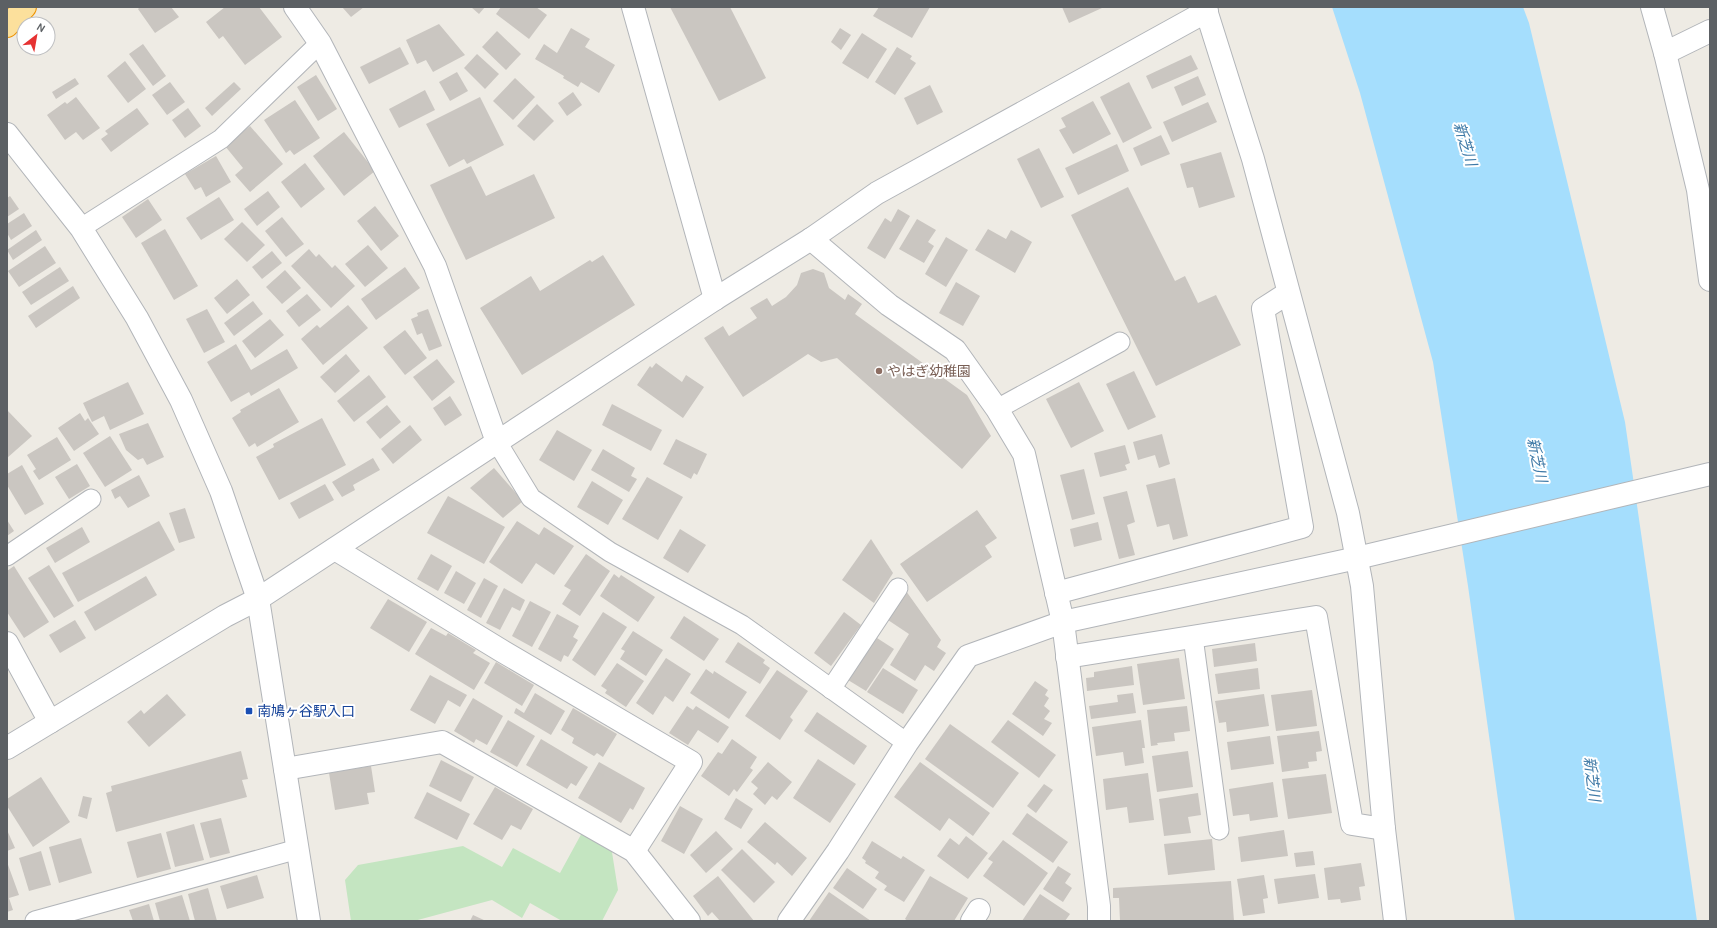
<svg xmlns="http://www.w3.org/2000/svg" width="1717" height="928" viewBox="0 0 1717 928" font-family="Karla,'Noto Sans JP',sans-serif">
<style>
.green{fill:#c4e5c1}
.water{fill:#a5defd}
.building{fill:#cac6c1}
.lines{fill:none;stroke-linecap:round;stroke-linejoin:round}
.service-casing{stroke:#b2b5b9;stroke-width:21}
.minor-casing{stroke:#b2b5b9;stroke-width:24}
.tertiary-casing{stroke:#b2b5b9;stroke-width:24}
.trunk-casing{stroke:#ee9304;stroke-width:24}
.service{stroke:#fff;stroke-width:19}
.minor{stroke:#fff;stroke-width:22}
.tertiary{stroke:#fff;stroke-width:22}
.trunk{stroke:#fce09c;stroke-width:22}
.education-dot{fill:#8d6e63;stroke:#fff;stroke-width:1.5}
.transit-dot{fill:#1a4fb4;stroke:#fff;stroke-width:1.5}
.labels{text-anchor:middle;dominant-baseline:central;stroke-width:4;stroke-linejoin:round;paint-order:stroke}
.education-label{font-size:14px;fill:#785e54;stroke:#fff;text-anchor:start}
.transit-label{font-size:14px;fill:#164399;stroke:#fff;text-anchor:start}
.water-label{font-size:15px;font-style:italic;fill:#3f7aa7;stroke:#fff}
</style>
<rect width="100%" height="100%" fill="#eeebe4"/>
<polygon class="green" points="584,829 611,846 618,890 602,921 562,921 530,903 522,918 492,900 414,921 351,921 345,880 358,865 463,846 502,867 513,848 560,873"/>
<polygon class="water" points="1332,7 1523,7 1529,23 1625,422 1697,921 1515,921 1468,586 1433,362 1360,93"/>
<g class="building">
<polygon points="140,7 171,7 179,17 155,33 138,9"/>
<polygon points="225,7 259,7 282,37 245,65 223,36 219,39 206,22"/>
<polygon points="342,7 364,7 351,17"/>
<polygon points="471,7 485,7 479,14"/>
<polygon points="501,7 536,7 547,15 529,39 496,14"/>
<polygon points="670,7 730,7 766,78 719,101"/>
<polygon points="879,7 930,7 912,38 873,16"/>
<polygon points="1062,7 1101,7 1102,8 1069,23"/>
<polygon points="439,24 465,55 433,72 426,60 417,64 406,40"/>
<polygon points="571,28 590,39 585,47 615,65 599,93 581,82 578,87 563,78 564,76 535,59 544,44 557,53"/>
<polygon points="840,28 851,35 841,50 831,42"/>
<polygon points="497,31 521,54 506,70 482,47"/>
<polygon points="862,33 887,49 868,79 842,63"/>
<polygon points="143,44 166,76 153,86 129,54"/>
<polygon points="400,47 409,64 369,84 360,67"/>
<polygon points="897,47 912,56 910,59 916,63 895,95 875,82"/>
<polygon points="477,54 499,74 485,89 464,68"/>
<polygon points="1191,55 1198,69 1152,89 1146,76"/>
<polygon points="125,61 146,89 128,103 107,76"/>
<polygon points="457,72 468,91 450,101 439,82"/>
<polygon points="316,75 337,109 318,121 297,87"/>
<polygon points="1198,76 1206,95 1182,106 1174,87"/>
<polygon points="75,78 79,84 56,99 52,92"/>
<polygon points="515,78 535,97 513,120 493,101"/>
<polygon points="170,82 185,102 167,115 152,95"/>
<polygon points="234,82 241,89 212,116 205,108"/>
<polygon points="1129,82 1152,128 1123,143 1100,97"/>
<polygon points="930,85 943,112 917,125 904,98"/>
<polygon points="425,90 435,110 399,128 389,109"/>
<polygon points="573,92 582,105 567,116 558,103"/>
<polygon points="76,97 100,128 83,140 76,132 65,140 47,115 65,102 67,104"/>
<polygon points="480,97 504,145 467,164 464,159 449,167 426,124"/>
<polygon points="295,100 320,138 294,155 290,150 286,153 264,120"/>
<polygon points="1093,101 1111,134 1073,154 1059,130 1066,127 1061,118"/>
<polygon points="1208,102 1217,122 1172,142 1163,122"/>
<polygon points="537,104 554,121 534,141 517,126"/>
<polygon points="137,108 149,124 111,152 101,139 108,134 105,131"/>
<polygon points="188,108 201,126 185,138 172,120"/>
<polygon points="250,126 283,164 250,192 235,175 243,168 225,146"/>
<polygon points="344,132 375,171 344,196 313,156"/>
<polygon points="1161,135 1170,154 1141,166 1133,148"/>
<polygon points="1117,144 1129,171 1078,195 1065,168"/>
<polygon points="1039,148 1064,197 1041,208 1017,159"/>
<polygon points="1221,152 1235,197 1199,208 1193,187 1187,188 1180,164"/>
<polygon points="216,156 231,182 206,197 201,187 195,190 185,174"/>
<polygon points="305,163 325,189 301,208 281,182"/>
<polygon points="471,166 486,196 534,174 555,218 466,260 430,185"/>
<polygon points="1128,187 1175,281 1185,276 1198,303 1216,295 1241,345 1156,386 1071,215"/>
<polygon points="268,191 280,207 257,226 244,209"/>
<polygon points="10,196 19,209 7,217 7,198"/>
<polygon points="219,197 234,220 201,240 186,218"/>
<polygon points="148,199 162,220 136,238 122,217"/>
<polygon points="375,206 399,236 381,251 357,221"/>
<polygon points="898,209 910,216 885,259 867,248 885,218 891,222"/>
<polygon points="24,213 32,226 11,240 7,233 7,224"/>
<polygon points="282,217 304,244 286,257 265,231"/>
<polygon points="917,219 936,230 928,242 934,246 924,263 899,249"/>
<polygon points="242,222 265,245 247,262 224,239"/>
<polygon points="165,229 198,286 174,300 141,243"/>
<polygon points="988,229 1006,239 1011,230 1032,242 1015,273 975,250"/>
<polygon points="36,230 42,240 13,260 7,250"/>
<polygon points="946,237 968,250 946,287 925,274"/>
<polygon points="368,245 388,268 365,287 345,264"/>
<polygon points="45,246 56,263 19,287 8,271"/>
<polygon points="309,249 316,257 319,254 332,268 335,265 355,286 331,308 291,266"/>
<polygon points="272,251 282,263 262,279 252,267"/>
<polygon points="603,255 635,305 522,375 480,308 531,276 540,291 590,260 592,262"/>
<polygon points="60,267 69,281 31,305 22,292"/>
<polygon points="405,267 420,288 376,320 361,299"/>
<polygon points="813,269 824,273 829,288 845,300 848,294 862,304 855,314 967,395 991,436 962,469 837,358 821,362 808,354 743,397 704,338 723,326 729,336 757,318 750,308 767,298 772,306 786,297 797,285 801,273"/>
<polygon points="285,270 301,288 282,304 266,287"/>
<polygon points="237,279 250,295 227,314 214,298"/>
<polygon points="956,282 980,296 963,326 939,313"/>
<polygon points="73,286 80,298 36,328 28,316"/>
<polygon points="307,294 321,310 299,327 286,311"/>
<polygon points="253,301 263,314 234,336 224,323"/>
<polygon points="348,305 368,328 323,365 301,339 317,325 320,328"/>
<polygon points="207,309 225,342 204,353 186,319"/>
<polygon points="428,309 442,346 429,351 422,333 417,335 411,319 418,316 417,313"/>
<polygon points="270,319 284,335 255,358 242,341"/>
<polygon points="405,330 427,358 405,375 383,347"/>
<polygon points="236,344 251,370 287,349 298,368 251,396 249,392 231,402 207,362"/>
<polygon points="346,354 360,371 335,393 320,377"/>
<polygon points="437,359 455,382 432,401 413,377"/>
<polygon points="656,363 682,382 686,375 704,387 683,418 637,385 650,366 652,368"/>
<polygon points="1134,371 1156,417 1128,430 1106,384"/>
<polygon points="369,375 386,397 354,422 337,401"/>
<polygon points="128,382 144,414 110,430 104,416 92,422 83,403"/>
<polygon points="1079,382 1104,431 1071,448 1046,399"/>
<polygon points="279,388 299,422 257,447 255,443 249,447 232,418 241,412 240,410"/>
<polygon points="450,396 462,415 445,426 433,408"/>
<polygon points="612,404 662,430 651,451 602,425"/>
<polygon points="387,405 401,422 380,439 366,422"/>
<polygon points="7,410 32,436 7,458"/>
<polygon points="80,413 85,421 88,418 99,434 74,451 58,428"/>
<polygon points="322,418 346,465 279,500 256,457 274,447 273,444"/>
<polygon points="148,423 164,457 147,465 143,458 138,460 126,450 119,434"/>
<polygon points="410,425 422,440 393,464 381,449"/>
<polygon points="557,430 592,450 574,481 539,460"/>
<polygon points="1162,434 1170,464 1159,468 1155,455 1138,460 1133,442"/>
<polygon points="110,436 132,470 105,487 83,453"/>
<polygon points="57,437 71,460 39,480 33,471 36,469 27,455"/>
<polygon points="676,439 707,454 697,475 694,473 691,479 663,464"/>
<polygon points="1125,445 1130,463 1125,465 1127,470 1100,477 1094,453"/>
<polygon points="603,449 635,468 631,476 637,479 629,492 591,470"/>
<polygon points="373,458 380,470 353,485 355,490 342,497 332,482"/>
<polygon points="77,464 90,486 69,499 55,477"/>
<polygon points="22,465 44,504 25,515 7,485 7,474"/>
<polygon points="494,468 523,501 503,518 470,488"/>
<polygon points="1084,469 1095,514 1072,520 1060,475"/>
<polygon points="139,475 150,496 128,508 120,496 115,499 111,490"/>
<polygon points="647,477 683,497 658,540 622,519"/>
<polygon points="1175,478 1188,536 1173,540 1169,524 1157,527 1146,485"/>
<polygon points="592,481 623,500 608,525 577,507"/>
<polygon points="325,484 334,500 299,519 290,503"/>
<polygon points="1127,491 1135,522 1127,525 1135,555 1119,559 1103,497"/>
<polygon points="448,496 505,527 484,564 427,533"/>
<polygon points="185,508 195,538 179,543 169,513"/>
<polygon points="977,510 997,538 985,546 992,557 927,602 900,564"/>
<polygon points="7,520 14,531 7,536"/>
<polygon points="159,521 175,550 78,602 62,573"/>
<polygon points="517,521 539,535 544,527 574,546 554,575 536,563 522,584 489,562"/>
<polygon points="1098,522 1102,540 1074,547 1070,529"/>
<polygon points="82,527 90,542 55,563 46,548"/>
<polygon points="680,529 706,545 688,573 663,558"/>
<polygon points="871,539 893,573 874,603 842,580"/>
<polygon points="431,554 452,566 438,591 417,579"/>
<polygon points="586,554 610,571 580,616 562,604 571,590 564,586"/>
<polygon points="49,565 74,606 54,618 28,578"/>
<polygon points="14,566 49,622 24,638 7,612 7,571"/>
<polygon points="456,571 476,583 464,604 444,593"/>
<polygon points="614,574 619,578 621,575 655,597 638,622 600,596"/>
<polygon points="146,576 157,595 95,631 84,612"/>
<polygon points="484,578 498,586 481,618 467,610"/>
<polygon points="504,588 525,600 520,611 512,607 500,630 486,623"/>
<polygon points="906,591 941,640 937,647 946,653 934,671 925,665 915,681 890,665 909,634 888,620"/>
<polygon points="388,599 427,622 409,652 370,628"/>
<polygon points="530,601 551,612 532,647 512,636"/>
<polygon points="603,612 627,627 595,676 572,660"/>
<polygon points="844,612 861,625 831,666 814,653"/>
<polygon points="557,614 579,626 573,637 578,640 568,657 564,655 561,662 538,649"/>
<polygon points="684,616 719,639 704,661 670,638"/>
<polygon points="75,620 86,638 60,653 49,635"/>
<polygon points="431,628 446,636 448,633 476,650 473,653 490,663 474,690 415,654"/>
<polygon points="633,631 663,650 646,676 620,659 625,651 621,649"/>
<polygon points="877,638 894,649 866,691 848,680"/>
<polygon points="738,642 765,660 763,663 770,668 760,684 725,662"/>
<polygon points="1255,643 1257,661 1214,667 1212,649"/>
<polygon points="666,658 691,674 673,702 665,696 653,715 636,703"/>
<polygon points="1179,658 1185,699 1143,705 1137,664"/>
<polygon points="496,662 534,685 522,706 484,683"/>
<polygon points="617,663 644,681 626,707 605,693 607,690 601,686"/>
<polygon points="1132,666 1134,685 1087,691 1086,678 1094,677 1094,672"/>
<polygon points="883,668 918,690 903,714 867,692"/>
<polygon points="1258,668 1260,689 1218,694 1215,674"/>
<polygon points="706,669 713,674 714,671 747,692 729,719 690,693"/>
<polygon points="777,670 808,691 790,717 793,720 780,740 745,716"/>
<polygon points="430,675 467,695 460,707 448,700 435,724 410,710"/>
<polygon points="1035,681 1048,690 1045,695 1049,698 1044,706 1050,711 1044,719 1052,723 1043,736 1012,714"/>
<polygon points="1312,690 1317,726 1276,731 1271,695"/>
<polygon points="535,693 565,711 551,735 514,713 516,708 524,713"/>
<polygon points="1133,693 1136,713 1091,719 1089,706 1118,702 1117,695"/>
<polygon points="167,694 186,715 149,747 127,722 141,710 144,714"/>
<polygon points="1264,694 1269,726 1227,732 1226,722 1219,723 1215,701"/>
<polygon points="473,698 503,716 487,745 476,739 474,743 454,731"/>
<polygon points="687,706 693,710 696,706 729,727 718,743 698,730 688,745 669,733"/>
<polygon points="1187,706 1190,731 1174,733 1175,741 1157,743 1158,745 1151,746 1147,710"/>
<polygon points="573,708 617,734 603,757 597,753 594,756 572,743 574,738 561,730"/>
<polygon points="817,712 867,746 854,765 804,731"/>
<polygon points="508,720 535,736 517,767 490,752"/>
<polygon points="1008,720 1056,755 1039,778 991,742"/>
<polygon points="1141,720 1145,748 1142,748 1144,763 1125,766 1123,752 1096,756 1092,727"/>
<polygon points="950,724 1019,773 993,808 925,759"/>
<polygon points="1319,731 1322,751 1316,752 1317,761 1308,762 1309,768 1282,772 1277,736"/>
<polygon points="1270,736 1274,764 1231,770 1227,742"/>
<polygon points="541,739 588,767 576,786 571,783 567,789 526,765"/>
<polygon points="732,739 757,757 750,768 753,770 737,792 734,789 729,796 701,776 718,752 722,754"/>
<polygon points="241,751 248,779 242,780 247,797 116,832 106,793 112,791 111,786"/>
<polygon points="1188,751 1193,787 1157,792 1152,756"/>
<polygon points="818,759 856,784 830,823 793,798"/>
<polygon points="441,760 474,777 461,802 429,786"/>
<polygon points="599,762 645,788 633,810 630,808 621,823 578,798"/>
<polygon points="768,762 792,782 777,800 772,796 765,805 753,794 758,788 751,782"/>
<polygon points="920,762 990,813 973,836 949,818 940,831 894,797"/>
<polygon points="371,766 375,792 367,793 369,804 335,810 329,773"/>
<polygon points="1148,773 1154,820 1129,823 1127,807 1106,810 1103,779"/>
<polygon points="1326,774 1332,813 1288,819 1282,779"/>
<polygon points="41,777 70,822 33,847 7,806 7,799"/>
<polygon points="1273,782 1278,817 1250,821 1249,814 1233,816 1229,789"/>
<polygon points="1044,784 1053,790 1036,813 1027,806"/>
<polygon points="495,787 533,809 521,830 511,825 502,840 473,824"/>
<polygon points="427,792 470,814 457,840 414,818"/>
<polygon points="1198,793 1201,815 1188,817 1191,833 1164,836 1159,799"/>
<polygon points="83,796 92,798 87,819 78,816"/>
<polygon points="736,798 753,809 741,829 724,819"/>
<polygon points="680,806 703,819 684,854 661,841"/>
<polygon points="1027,813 1068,842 1053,863 1012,834"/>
<polygon points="221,818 230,853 210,858 200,823"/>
<polygon points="765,822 807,858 792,876 777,862 775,865 747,842"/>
<polygon points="194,824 204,860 175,867 166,832"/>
<polygon points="7,830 15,848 7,851"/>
<polygon points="1284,830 1288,856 1241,862 1238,837"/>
<polygon points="716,831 733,849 706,873 690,855"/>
<polygon points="161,833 171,869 137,878 127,842"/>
<polygon points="966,836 988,853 968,879 937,856 950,838 959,845"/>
<polygon points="81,838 92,873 59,883 49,847"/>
<polygon points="1212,839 1215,870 1168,875 1164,844"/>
<polygon points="1003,840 1048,873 1024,906 983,876 993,862 988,859"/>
<polygon points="872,841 901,859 903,856 925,870 904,902 884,890 887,886 875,878 879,872 865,863 866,861 862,858"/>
<polygon points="742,849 775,882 754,903 721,870"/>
<polygon points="41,851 51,885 29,891 19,858"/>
<polygon points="1313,851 1315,865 1296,867 1294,853"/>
<polygon points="7,862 19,895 9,898 13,910 7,912"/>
<polygon points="1361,863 1365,886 1359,887 1361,900 1341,903 1340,899 1328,900 1324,868"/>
<polygon points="1058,866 1071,874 1065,883 1072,888 1063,902 1043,889"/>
<polygon points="847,868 877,889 863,909 833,888"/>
<polygon points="1315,874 1319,898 1278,904 1274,879"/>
<polygon points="257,875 264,898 227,909 220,886"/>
<polygon points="1264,875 1268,898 1263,899 1265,913 1243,916 1237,879"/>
<polygon points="718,876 754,921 720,921 712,912 708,916 693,896"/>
<polygon points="930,876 968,898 954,921 908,921 905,919"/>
<polygon points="1231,881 1234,921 1120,921 1119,898 1113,898 1113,888"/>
<polygon points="208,888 217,921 195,921 188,894"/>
<polygon points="829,892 871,921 809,921"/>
<polygon points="1040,894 1070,914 1065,921 1022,921"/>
<polygon points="182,895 190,921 160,921 155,903"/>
<polygon points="149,904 154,921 133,921 129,910"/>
<polygon points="473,915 486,921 470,921"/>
</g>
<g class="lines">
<g class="service-casing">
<g id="service">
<polyline points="81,228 221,139 320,43"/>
<polyline points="997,409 1120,342"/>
<polyline points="497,442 531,498 610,552 742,625 907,743"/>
<polyline points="7,556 91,499"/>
<polyline points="1193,637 1219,830"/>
<polyline points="831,689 898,588"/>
<polyline points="35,921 298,849"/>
</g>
</g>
<g class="minor-casing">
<g id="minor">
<polyline points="295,7 320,43 435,266 497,442"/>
<polyline points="633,7 715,299"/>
<polyline points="1652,7 1665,53 1698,190 1710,280"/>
<polyline points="1665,53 1710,31"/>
<polyline points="811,239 889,305 955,350 997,409 1024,454 1063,622 1099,906 1099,921"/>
<polyline points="335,549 502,651 691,762 634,851"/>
<polyline points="1056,593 1302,527 1263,309 1288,293"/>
<polyline points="7,643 50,722"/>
<polyline points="1067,657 1316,617 1352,824 1384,829"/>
<polyline points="285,769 442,742 634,851 689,921"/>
<polyline points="789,921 838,851 907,743 968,656 1063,622 1357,558 1710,474"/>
<polyline points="972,921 979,910"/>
</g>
</g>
<g class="tertiary-casing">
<g id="tertiary">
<polyline points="1205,7 1253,159 1348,513 1362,586 1384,829 1395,921"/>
<polyline points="7,134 81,228 137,318 181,400 221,491 258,599 309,921"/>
<polyline points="7,748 225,616 258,599 715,299 811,239 877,193 1207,11"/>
</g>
</g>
<g class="trunk-casing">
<polyline id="trunk" points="7,26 25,7"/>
</g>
<use href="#service" class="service"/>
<use href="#minor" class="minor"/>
<use href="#tertiary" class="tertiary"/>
<use href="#trunk" class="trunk"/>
</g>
<circle class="education-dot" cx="879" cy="371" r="4"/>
<rect class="transit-dot" x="245" y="707" width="8" height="8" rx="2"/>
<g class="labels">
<g class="education-label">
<text x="887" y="371">やはぎ幼稚園</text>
</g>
<g class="transit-label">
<text x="257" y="711">南鳩ヶ谷駅入口</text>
</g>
<g class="water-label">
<text transform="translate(1465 144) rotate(73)">新芝川</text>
<text transform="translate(1537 460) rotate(78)">新芝川</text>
<text transform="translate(1592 779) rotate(83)">新芝川</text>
</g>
</g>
<rect width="1717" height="928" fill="none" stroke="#5c6064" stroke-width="16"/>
<g transform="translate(36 36) rotate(31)"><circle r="19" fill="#ffffff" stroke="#bebfc1"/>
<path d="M0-3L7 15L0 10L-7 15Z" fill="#e63232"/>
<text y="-6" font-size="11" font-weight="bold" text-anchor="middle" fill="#5c6064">N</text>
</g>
</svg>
